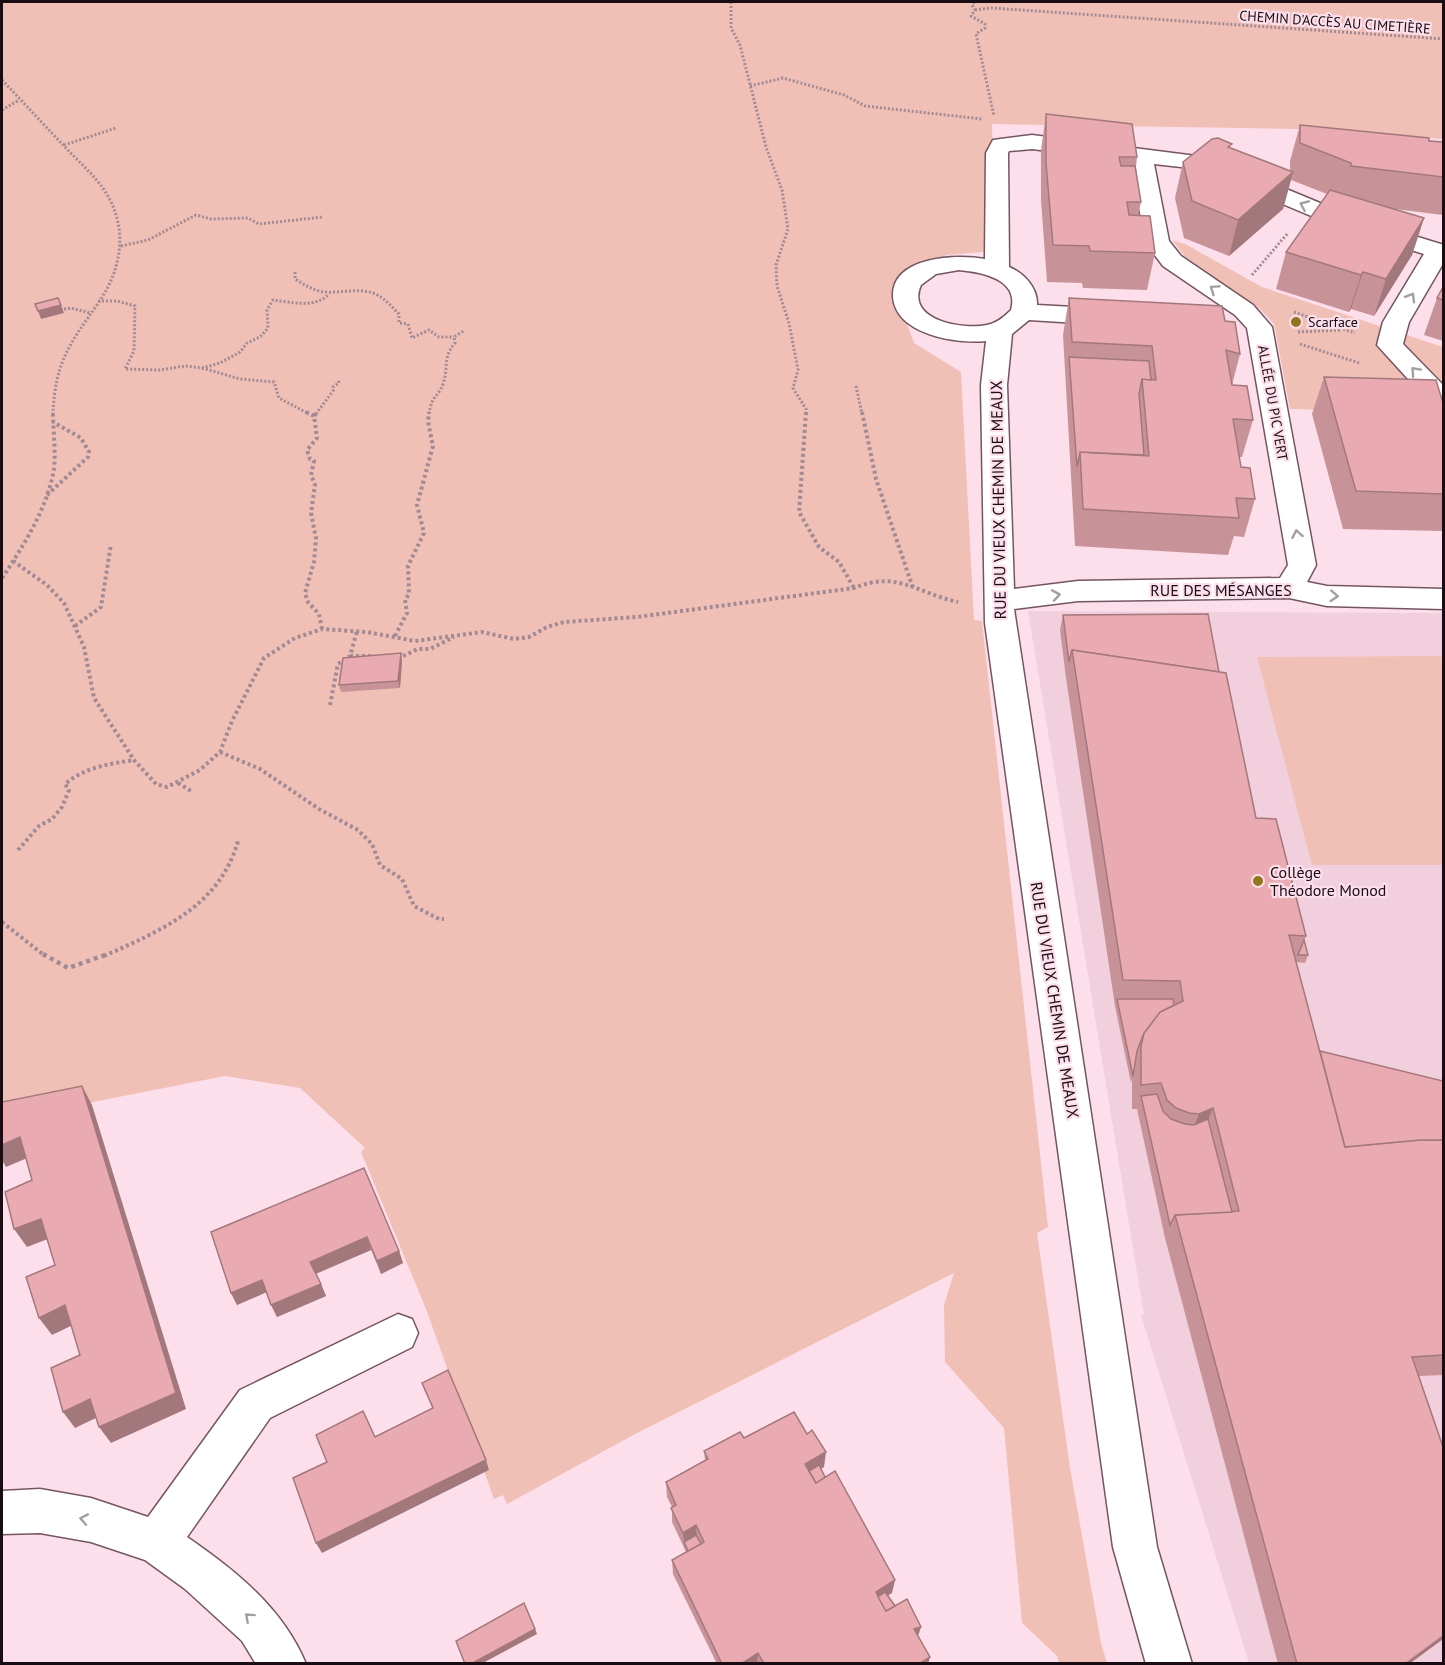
<svg xmlns="http://www.w3.org/2000/svg" width="1445" height="1665" viewBox="0 0 1445 1665" font-family="'PT Sans',sans-serif">
<style>
.built{fill:#f1cfdd}
.green{fill:#f0c0b6}
.lines{fill:none;stroke-linecap:round;stroke-linejoin:round}
.street-casing{stroke:#745562;stroke-width:3}
.path-far2{stroke:#a18a94;stroke-width:3;stroke-dasharray:2 2;stroke-linecap:butt}
.path-far1{stroke:#a18a94;stroke-width:4;stroke-dasharray:3 3;stroke-linecap:butt}
.path{stroke:#a18a94;stroke-width:4.5;stroke-dasharray:4 4;stroke-linecap:butt}
.street{fill:#fff;fill-rule:evenodd}
.wall{fill:#c89398}
.shaded-wall{fill:#a3787c}
.building{fill:#e9abb1;stroke:#a3787c;stroke-width:1.5}
.oneway{stroke:#a39ea1}
.poi-dot{fill:#90761c;stroke:#fddfeb;stroke-width:2}
.labels{text-anchor:middle;dominant-baseline:central;stroke-width:4.5;stroke-linejoin:round;paint-order:stroke}
.far-street-label{font-size:14px;fill:#190d13;stroke:#fddfeb}
.far-poi-label{font-size:14px;fill:#190d13;stroke:#fddfeb;text-anchor:start}
.street-label{font-size:16px;fill:#190d13;stroke:#fddfeb}
.poi-label{font-size:16px;fill:#190d13;stroke:#fddfeb;text-anchor:start}
</style>
<rect width="100%" height="100%" fill="#fddfeb"/>
<polygon class="built" points="1028,611 1443,613 1443,1663 1249,1663 1141,1315 1144,1315"/>
<g class="green">
<polygon points="2,2 1443,2 1443,139 1295,129 992,124 995,251 946,255 898,300 914,343 961,372 974,620 982,621 1048,1227 1037,1233 1070,1468 1101,1643 1107,1663 1059,1663 1057,1656 1022,1623 1004,1428 945,1362 944,1305 954,1273 637,1433 507,1504 503,1495 494,1499 426,1309 361,1152 365,1148 300,1088 225,1076 2,1120"/>
<polygon points="1172,240 1185,244 1262,287 1443,347 1443,412 1290,409 1274,324 1260,309 1187,259"/>
<polygon points="1441,656 1444,664 1443,865 1312,865 1257,657"/>
</g>
<g class="lines">
<g class="street-casing">
<g id="street">
<path d="M1032,135L1212,158L1356,218L1444,245V262L1409,322L1403,344L1444,386V417L1435,415L1428,401L1377,345L1383,322L1424,254L1340,228L1199,169L1154,164L1169,241L1181,256L1253,305L1272,327L1316,565L1307,582L1327,586L1444,589V609L1327,606L1289,598L1078,601L1014,609L1157,1547L1192,1664H1146L1113,1547L985,623L981,385L986,341C957,344 896,335 893,297C891,256 958,254 985,259L986,153L993,140ZM1032,149L1131,161L1145,242L1163,266L1235,315L1247,328L1288,565L1280,578L1078,581L1014,589L1007,385L1012,334L1029,320L1110,325L1119,322L1123,317L1119,312L1110,309L1037,305C1038,288 1024,273 1009,267L1008,153L1009,151ZM959,270C981,272 1020,279 1011,310C1004,317 997,323 987,325C964,330 905,321 921,285L936,274Z"/>
<path d="M398,1314L412,1319L418,1333L412,1347L270,1418L187,1537C235,1570 283,1608 306,1664H256L242,1641L185,1589L145,1560L91,1542L40,1533L2,1534V1491L40,1489L91,1498L148,1517L240,1390Z"/>
</g>
</g>
<g class="path-far2">
<polyline points="731,2 731,28 740,45 766,147 782,190 788,229 776,265 777,286 789,323 798,370 793,388 806,409 806,414"/>
<polyline points="974,2 972,5 975,10 971,16 985,24 985,28 976,34 994,116"/>
<polyline points="975,10 992,8 1444,39"/>
<path d="M2,80C23,102 44,125 65,147C77,160 92,173 102,187C129,224 123,267 99,302C70,344 55,361 53,414"/>
<polyline points="750,86 783,78 844,95 865,106 982,119"/>
<polyline points="2,110 19,100"/>
<polyline points="64,145 116,128"/>
<polyline points="121,246 148,240 196,215 211,219 248,218 259,224 323,217"/>
<path d="M295,272V279C305,285 314,291 325,292C341,293 358,288 373,293C384,297 391,306 399,314V323L408,324L412,338L429,330L439,337H454"/>
<polyline points="1252,275 1288,233"/>
<path d="M98,301H117L135,306L134,351L125,369L160,370L185,366L202,368L220,363L240,352L247,343L260,337L268,328L267,310L273,300C291,302 315,309 329,294"/>
<polyline points="64,309 71,308 90,313"/>
<polyline points="1294,312 1355,333"/>
<polyline points="1298,332 1342,330"/>
<polyline points="1300,344 1359,363"/>
<polyline points="202,368 240,379 274,382 279,398 309,414"/>
<polyline points="856,386 862,414"/>
<polyline points="316,414 333,391 333,387 339,383 338,379"/>
<path d="M429,414C432,394 438,398 443,384C449,368 442,358 455,343L454,337L465,330"/>
</g>
<g class="path-far1">
<polyline points="306,412 314,416 317,438 307,450 310,459 314,461 311,475 315,485 311,513 316,538 314,562 305,593 308,602 319,614 322,629"/>
<polyline points="806,412 799,512 819,547 839,562 854,588"/>
<polyline points="862,412 876,479 913,588"/>
<polyline points="314,416 317,412"/>
<polyline points="47,495 88,457 89,452 81,438 53,422"/>
<path d="M13,561L47,585L64,603L84,647L94,698L134,760L156,784L167,787L200,770L220,752L232,721L264,658L295,638L322,629L367,632L415,641L482,632L514,639L529,637L547,627L564,622L637,617L854,588C898,570 916,593 958,602"/>
<path d="M2,578C24,545 47,509 54,469C56,451 53,431 53,412"/>
<polyline points="75,626 101,607 111,544"/>
<polyline points="395,636 407,613 405,600 409,594 408,566 424,533 417,505 433,446 428,422 429,412"/>
<polyline points="350,656 372,656"/>
<polyline points="397,656 403,656 418,649 430,649 454,637"/>
<polyline points="330,705 338,664 350,656 357,631"/>
<polyline points="220,752 260,769 319,809 358,830 372,844 380,865 402,879 414,906 439,919 444,919"/>
<polyline points="178,783 191,791"/>
<path d="M18,850L39,826L52,819L62,807L69,790L65,784C85,767 109,764 134,760"/>
<polyline points="2,922 45,956"/>
<path d="M104,956C162,930 220,906 238,841"/>
</g>
<polyline class="path" points="43,954 68,968 108,954"/>
<use href="#street" class="street"/>
</g>
<g class="wall">
<polygon points="1046,114 1137,157 1136,167 1141,202 1138,215 1155,253 1147,290 1083,288 1082,283 1047,282 1041,200 1041,150"/>
<polygon points="1300,125 1443,142 1443,215 1395,209 1424,218 1412,255 1374,316 1351,309 1349,312 1276,289 1286,252 1327,194 1291,180 1283,209 1229,256 1184,238 1175,198 1183,162 1231,148 1290,171 1290,161"/>
<polygon points="1443,287 1443,341 1424,335 1437,298"/>
<polygon points="1069,298 1225,321 1240,354 1232,385 1253,420 1242,457 1239,457 1241,467 1255,499 1244,537 1234,536 1228,555 1075,546 1063,335"/>
<polygon points="1324,377 1443,403 1443,531 1343,529 1312,414"/>
<polygon points="1063,615 1219,672 1256,818 1306,936 1304,940 1308,955 1305,963 1296,962 1320,1051 1443,1081 1443,1375 1419,1376 1443,1447 1443,1639 1409,1664 1278,1664 1165,1238 1137,1109 1132,1109 1132,1078 1131,1083 1115,1006 1066,678 1060,630"/>
<polygon points="402,661 400,688 341,692 339,685"/>
<polygon points="364,1168 399,1251 403,1263 381,1274 371,1250 316,1274 326,1296 277,1317 266,1292 237,1305 231,1293"/>
<polygon points="744,1438 824,1467 821,1469 892,1593 888,1595 918,1636 928,1664 717,1664 673,1574 672,1560 686,1552 672,1522 672,1507 667,1497 666,1482 705,1460 704,1451"/>
</g>
<g class="shaded-wall">
<polygon points="1293,172 1283,209 1229,256 1238,220"/>
<polygon points="1424,218 1412,255 1374,316 1386,279"/>
<polygon points="1363,272 1351,309 1349,312 1361,275"/>
<polygon points="61,305 64,313 41,319 38,311"/>
<polygon points="401,653 402,661 400,688 398,681"/>
<polygon points="82,1086 92,1105 186,1409 111,1443 99,1427"/>
<polygon points="1213,1108 1203,1132 1189,1138 1199,1114"/>
<polygon points="20,1137 32,1156 6,1167 2,1160 2,1145"/>
<polygon points="41,1219 53,1237 27,1247 14,1229"/>
<polygon points="367,1237 371,1250 315,1274 310,1262"/>
<polygon points="399,1251 403,1263 381,1274 377,1261"/>
<polygon points="262,1280 267,1292 237,1305 231,1293"/>
<polygon points="321,1284 326,1296 277,1317 271,1305"/>
<polygon points="65,1305 77,1323 52,1335 39,1318"/>
<polygon points="90,1399 102,1415 75,1428 63,1412"/>
<polygon points="826,1452 824,1467 806,1477 805,1464"/>
<polygon points="486,1460 489,1470 322,1553 316,1543"/>
<polygon points="696,1525 697,1540 684,1542 683,1533"/>
<polygon points="895,1580 892,1593 875,1603 876,1592"/>
<polygon points="921,1627 917,1639 914,1629"/>
<polygon points="535,1629 537,1634 481,1664 471,1664"/>
<polygon points="1443,1636 1443,1639 1409,1664 1405,1664"/>
<polygon points="758,1653 757,1664 741,1664"/>
<polygon points="930,1657 928,1664 919,1664"/>
</g>
<g class="building">
<polygon points="1046,114 1132,124 1137,157 1119,157 1121,166 1135,166 1141,202 1127,202 1129,215 1150,216 1155,253 1090,251 1089,246 1053,245 1046,163"/>
<polygon points="1300,125 1429,138 1429,141 1443,142 1443,177 1351,166 1351,163 1300,143"/>
<polygon points="1218,138 1232,144 1228,147 1293,172 1238,220 1192,201 1183,162 1212,139"/>
<polygon points="1330,190 1424,218 1386,279 1363,272 1361,275 1286,252"/>
<polygon points="1443,287 1443,300 1437,298"/>
<polygon points="58,298 61,305 38,311 35,304"/>
<polygon points="1069,298 1222,306 1225,321 1235,322 1240,354 1226,350 1232,385 1247,386 1253,420 1233,419 1241,467 1250,468 1255,499 1236,498 1239,518 1083,509 1080,452 1149,456 1142,379 1156,380 1152,346 1072,342"/>
<polygon points="1069,357 1149,361 1151,380 1142,379 1139,394 1144,455 1080,452 1077,467"/>
<polygon points="1324,377 1436,380 1443,403 1443,494 1356,491"/>
<polygon points="1208,614 1219,672 1072,650 1069,662 1063,615"/>
<polygon points="1072,650 1226,673 1256,818 1276,819 1306,936 1289,935 1345,1147 1420,1140 1443,1140 1443,1355 1412,1357 1443,1447 1443,1636 1405,1664 1297,1664 1175,1215 1239,1211 1213,1108 1199,1114 1189,1113 1176,1108 1167,1100 1161,1083 1141,1085 1141,1046 1144,1033 1160,1012 1183,1001 1180,981 1123,980"/>
<polygon points="401,653 398,681 339,685 343,658"/>
<polygon points="1304,940 1308,955 1298,955"/>
<polygon points="1117,999 1173,999 1174,1005 1160,1012 1144,1033 1137,1051 1133,1076"/>
<polygon points="1320,1051 1443,1081 1443,1140 1420,1140 1345,1147"/>
<polygon points="82,1086 176,1393 99,1427 90,1399 63,1412 51,1368 80,1355 65,1305 39,1318 26,1277 55,1265 41,1219 14,1229 5,1192 32,1180 20,1137 2,1145 2,1102"/>
<polygon points="1157,1094 1163,1111 1171,1119 1185,1124 1194,1125 1208,1119 1232,1212 1175,1215 1170,1225 1141,1096"/>
<polygon points="364,1168 399,1251 377,1261 367,1237 310,1262 321,1284 271,1305 262,1280 231,1293 211,1232"/>
<polygon points="448,1370 486,1460 316,1543 293,1478 327,1462 316,1435 363,1411 375,1437 433,1408 422,1383"/>
<polygon points="794,1412 807,1434 812,1430 826,1452 805,1464 816,1483 835,1471 895,1580 876,1592 886,1611 907,1599 921,1627 914,1629 930,1657 919,1664 764,1664 758,1653 741,1664 722,1664 672,1560 704,1542 696,1525 683,1533 671,1508 676,1505 666,1482 708,1459 704,1451 740,1432 744,1438"/>
<polygon points="819,1465 825,1477 816,1483 809,1471"/>
<polygon points="696,1535 701,1544 688,1551 684,1542"/>
<polygon points="885,1592 895,1606 886,1611 878,1597"/>
<polygon points="524,1603 535,1629 471,1664 465,1664 456,1641"/>
</g>
<defs><path id="oneway-chevron" d="M-2-3.5L2.5 0L-2 3.5" fill="none" stroke-width="1.6" stroke-linecap="round" stroke-linejoin="round" transform="scale(1.5)"/></defs>
<g class="oneway">
<use href="#oneway-chevron" transform="translate(1304 205) rotate(-157)"/>
<use href="#oneway-chevron" transform="translate(1214 289) rotate(-146)"/>
<use href="#oneway-chevron" transform="translate(1411 297) rotate(-59)"/>
<use href="#oneway-chevron" transform="translate(1415 371) rotate(-133)"/>
<use href="#oneway-chevron" transform="translate(1297 534) rotate(-100)"/>
<use href="#oneway-chevron" transform="translate(1056 595) rotate(-10)"/>
<use href="#oneway-chevron" transform="translate(1334 596) rotate(3)"/>
<use href="#oneway-chevron" transform="translate(84 1519) rotate(-169)"/>
<use href="#oneway-chevron" transform="translate(249 1617) rotate(-138)"/>
</g>
<g class="poi-dot">
<circle cx="1296" cy="322" r="6"/>
<circle cx="1258" cy="881" r="6"/>
</g>
<g class="labels">
<g class="far-street-label">
<text transform="translate(1335 22) rotate(4)">CHEMIN D'ACCÈS AU CIMETIÈRE</text>
<text transform="translate(1273 403) rotate(80)">ALLÉE DU PIC VERT</text>
</g>
<g class="far-poi-label">
<text x="1308" y="322">Scarface</text>
</g>
<g class="street-label">
<text transform="translate(998 500) rotate(-91)">RUE DU VIEUX CHEMIN DE MEAUX</text>
<text x="1221" y="590">RUE DES MÉSANGES</text>
<text transform="translate(1055 1000) rotate(81)">RUE DU VIEUX CHEMIN DE MEAUX</text>
</g>
<g class="poi-label">
<text x="1270" y="872">Collège<tspan x="1270" dy="18">Théodore Monod</tspan></text>
</g>
</g>
<rect width="1445" height="1665" fill="none" stroke="#190d13" stroke-width="6"/>
</svg>
